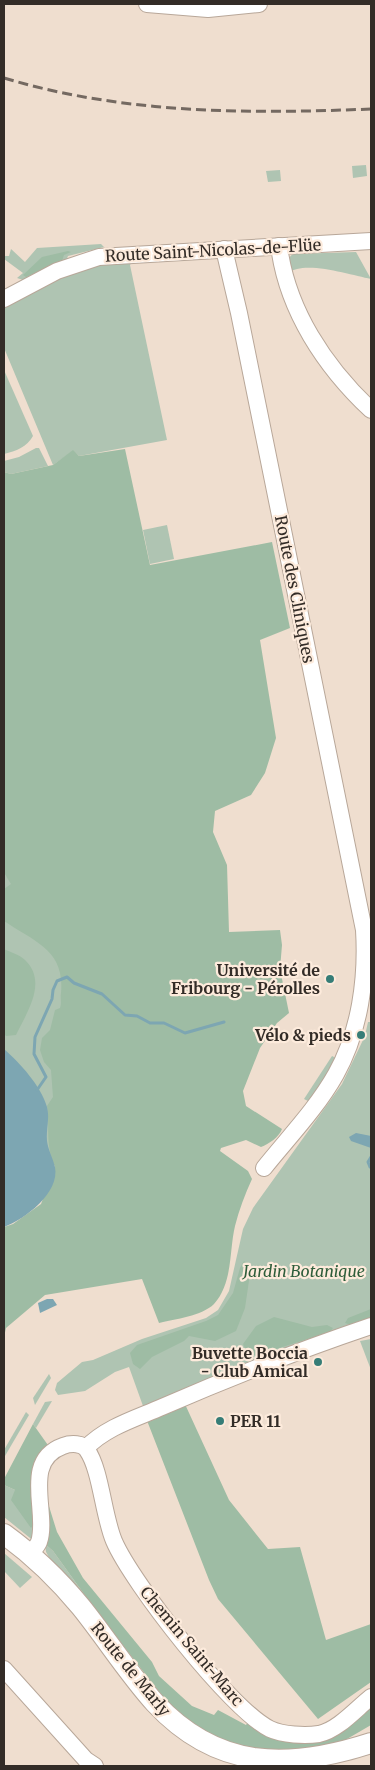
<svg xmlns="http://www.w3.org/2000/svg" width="375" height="1770" viewBox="0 0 375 1770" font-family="Merriweather,serif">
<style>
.green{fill:#afc4b2}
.forest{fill:#9ebca4}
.water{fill:#7da6b2}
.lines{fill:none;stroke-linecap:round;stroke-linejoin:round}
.stream{stroke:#7da6b2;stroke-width:3}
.minor-casing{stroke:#b8a799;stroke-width:18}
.major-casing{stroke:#b8a799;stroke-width:22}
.minor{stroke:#fff;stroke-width:16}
.major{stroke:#fff;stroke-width:20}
.rail{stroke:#746961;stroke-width:3;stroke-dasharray:10 5;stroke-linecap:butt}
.poi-dot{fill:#367d77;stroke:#fdebdc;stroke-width:2}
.labels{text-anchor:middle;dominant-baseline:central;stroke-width:4.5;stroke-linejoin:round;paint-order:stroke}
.street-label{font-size:16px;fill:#332c27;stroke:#fdebdc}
.poi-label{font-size:16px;font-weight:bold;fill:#332c27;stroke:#fdebdc;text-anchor:end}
.park-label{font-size:16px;font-style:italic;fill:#2e5d3a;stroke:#fdebdc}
</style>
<rect width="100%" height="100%" fill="#efdecf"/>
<g class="green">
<polygon points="366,165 367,176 353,178 352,166"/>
<polygon points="280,170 281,181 268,182 266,171"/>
<polygon points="101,244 104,247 68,256 66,261 23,280 17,278 23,273 4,259 4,256 9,256 11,249 25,262 37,248"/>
<path d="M356,252L371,279C350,275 305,260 288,273C287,265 286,259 293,254Z"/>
<polygon points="132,262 130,265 167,440 79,456 73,451 53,465 4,348 4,306 60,276 100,263"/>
<path d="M4,370L33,436C27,447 16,451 4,454Z"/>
<polygon points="36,448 39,448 48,466 11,474 4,472 4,461 19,457"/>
<polygon points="167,525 174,559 150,564 143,530"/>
<polygon points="4,873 73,965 70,1143 4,1224"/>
<polygon points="368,1022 371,1022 371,1321 143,1406 129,1367 115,1372 85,1391 58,1395 55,1390 57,1383 82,1362 93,1360 142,1339 206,1318 218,1310 229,1291 243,1229 253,1208 342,1084 363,1040 360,1038 358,1033 366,1031"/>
<polygon points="332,1056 338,1059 310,1102 304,1099"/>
<polygon points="371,1339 371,1370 360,1341"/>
<polygon points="49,1374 51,1378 35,1405 33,1398"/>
<polygon points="52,1401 36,1428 33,1424 45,1402"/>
<polygon points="26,1412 29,1415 5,1456 4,1450"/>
<polygon points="4,1485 15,1490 35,1523 35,1542 4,1517"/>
<polygon points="45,1544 53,1551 97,1612 66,1575 50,1559 46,1552"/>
<polygon points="4,1553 32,1577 20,1588 4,1571"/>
</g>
<g class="forest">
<polygon points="68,251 71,252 64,255 62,261 26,277 23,275 42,257"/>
<path d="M125,449L150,565L272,542L290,628L260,640L276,738L265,773L251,795L215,811L213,832L227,865L229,932L280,930L282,945L280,969L289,1013L277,1023L260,1048L243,1091L246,1106L282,1129C279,1137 269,1144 261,1147L246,1140L221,1148L220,1151L248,1171L252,1179C245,1194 239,1210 235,1226C229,1251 233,1283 214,1304C202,1316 175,1319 159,1323L142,1279L45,1295L6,1328L4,1337V1227L13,1224L41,1204L55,1167C45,1144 50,1129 47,1106L53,1097L51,1070L44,1062L40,1050L42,1038L50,1030L55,1010L60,1008C62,1002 60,999 61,993C65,950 35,942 4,921V889L11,884L4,873V472L11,474L53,465L73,450L79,456Z"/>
<path d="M4,949C10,952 20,955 25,960C48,982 27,1012 16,1035L6,1036L4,1034Z"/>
<polygon points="244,1261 251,1267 245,1308 236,1331 215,1341 189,1336 184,1341 152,1357 140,1369 133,1364 130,1353 137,1345 206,1321 218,1315 233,1293 240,1268"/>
<polygon points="371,1309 371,1318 351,1325 345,1323 348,1318"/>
<polygon points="274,1317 312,1327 327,1325 333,1328 330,1332 257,1355 248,1355 243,1344 256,1326"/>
<polygon points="184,1402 229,1500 268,1549 300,1547 326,1640 371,1624 371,1682 318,1719 218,1599 209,1580 146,1418"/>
<polygon points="33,1424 50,1448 35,1523 31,1528 11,1500 15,1490 4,1485 4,1479"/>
<polygon points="43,1487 57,1532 83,1578 152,1662 159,1676 192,1706 214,1715 218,1710 246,1725 248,1722 295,1739 371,1702 371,1725 347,1739 327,1747 260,1753 213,1737 175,1710 163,1697 97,1612 53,1551 45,1544"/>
</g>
<g class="water">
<path d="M4,1049C20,1063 41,1086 47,1107C50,1118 46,1129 47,1141C48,1150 53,1158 55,1167C60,1193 25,1219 4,1227Z"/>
<polygon points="356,1133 371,1136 371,1148 351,1141 349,1137"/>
<polygon points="47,1299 53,1299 57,1305 40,1313 38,1303"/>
</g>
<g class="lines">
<g class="stream">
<polyline points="37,1090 46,1077 34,1054 35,1037 52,999 53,990 57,981 67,977 74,983 102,994 125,1015 137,1016 150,1023 164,1023 185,1033 224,1022"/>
<polyline points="370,1167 368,1162 371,1157"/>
</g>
<g class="minor-casing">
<g id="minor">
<polyline points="147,4 208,9 259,4"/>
<path d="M279,246C287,310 325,367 371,410"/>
<path d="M224,249L239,313L364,930C367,978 360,1031 336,1074C317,1108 288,1138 264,1168"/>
<polyline points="4,299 57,271 99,257 371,241"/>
<path d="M86,1448C106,1427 137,1418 162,1407C231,1377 300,1350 371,1326"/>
<path d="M30,1554C33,1550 37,1547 39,1542C49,1513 21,1461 63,1446C71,1443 83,1443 87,1450C101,1470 103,1515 114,1541C132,1583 231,1710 270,1729C283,1735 305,1736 319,1734C338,1730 356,1709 371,1697"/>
<polyline points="4,1669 86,1760 95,1766"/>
</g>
</g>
<g class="major-casing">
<path id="major" d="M4,1534C33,1555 58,1579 81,1607C106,1638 128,1673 155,1703C217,1770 288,1770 371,1743"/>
</g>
<use href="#minor" class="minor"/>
<use href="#major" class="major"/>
<path class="rail" d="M4,78C124,114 247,114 371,109"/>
</g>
<g class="poi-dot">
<circle cx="330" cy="979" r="5"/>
<circle cx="361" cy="1035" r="5"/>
<circle cx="318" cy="1362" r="5"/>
<circle cx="220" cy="1421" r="5"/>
</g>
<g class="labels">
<g class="street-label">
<text transform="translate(213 250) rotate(-3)">Route Saint-Nicolas-de-Flüe</text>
<text transform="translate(295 589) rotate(79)">Route des Cliniques</text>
<text transform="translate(192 1646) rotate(50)">Chemin Saint-Marc</text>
<text transform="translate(131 1669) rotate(51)">Route de Marly</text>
</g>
<g class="poi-label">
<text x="320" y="970">Université de<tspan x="320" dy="18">Fribourg - Pérolles</tspan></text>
<text x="351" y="1035">Vélo &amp; pieds</text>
<text x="308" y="1353">Buvette Boccia<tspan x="308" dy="18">- Club Amical</tspan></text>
<text x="230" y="1421" text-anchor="start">PER 11</text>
</g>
<g class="park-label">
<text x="304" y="1271">Jardin Botanique</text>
</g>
</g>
<rect width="375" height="1770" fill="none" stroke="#332c27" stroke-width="10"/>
</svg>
